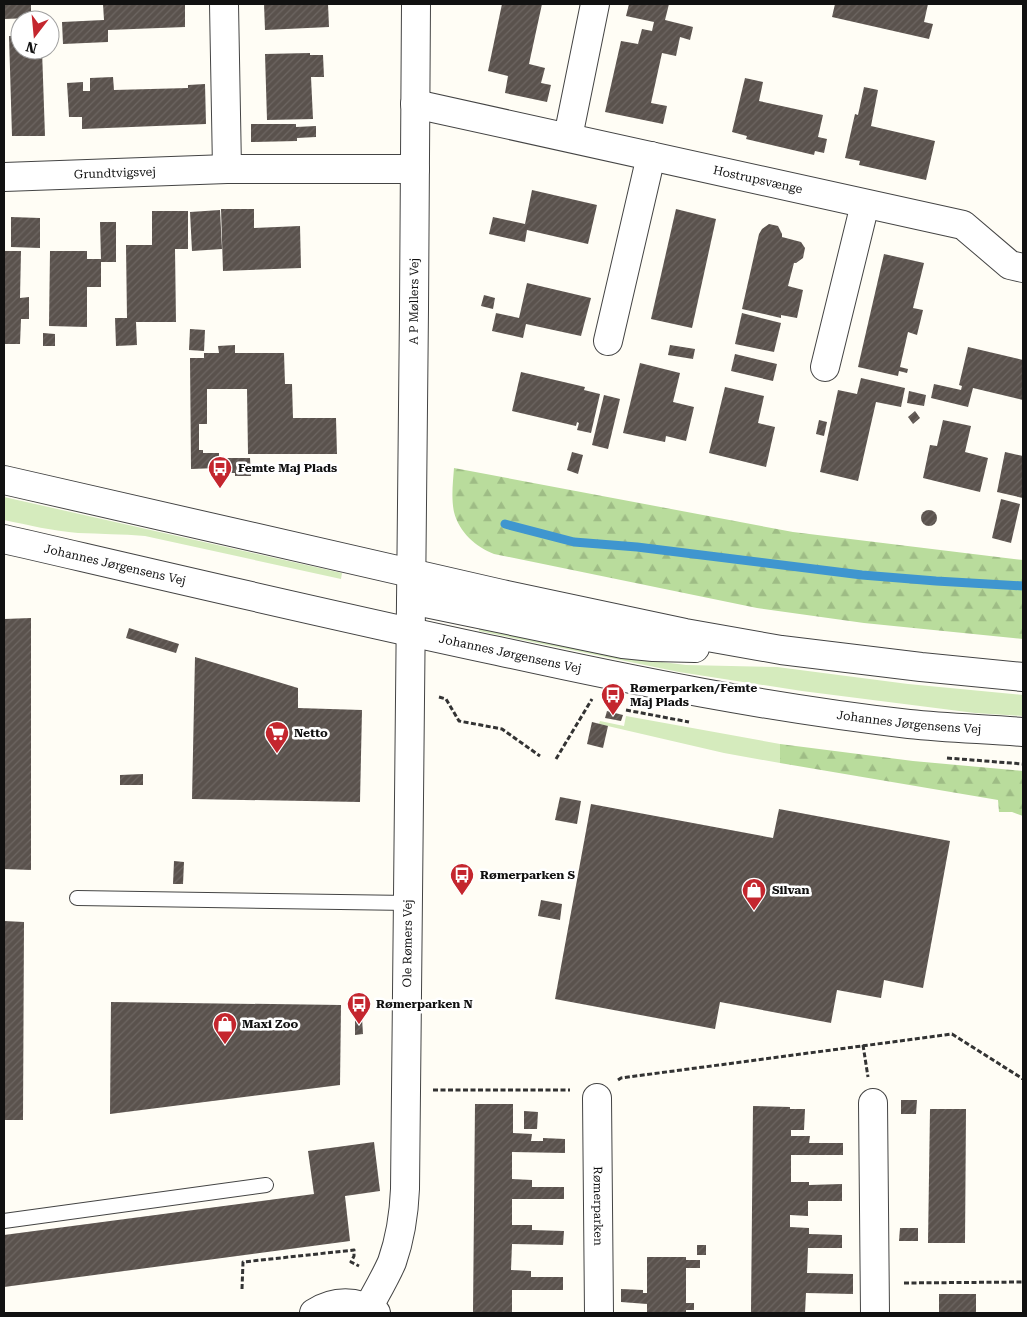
<svg xmlns="http://www.w3.org/2000/svg" width="1027" height="1317" viewBox="0 0 1027 1317" font-family="'Roboto Serif',serif">
<style>
.grass{fill:#d5ebbd}
.forest{fill:url(#forest-firs)}
.lines{fill:none;stroke-linecap:round;stroke-linejoin:round}
.stream{stroke:#3f96cf;stroke-width:9}
.building{fill:url(#building-hatch)}
.service-casing{stroke:#444;stroke-width:16}
.minor-casing{stroke:#444;stroke-width:30}
.tertiary-casing{stroke:#444;stroke-width:30}
.path{stroke:#333;stroke-width:3;stroke-dasharray:5 2.5;stroke-linecap:butt}
.service{stroke:#fff;stroke-width:14}
.minor{stroke:#fff;stroke-width:28}
.tertiary{stroke:#fff;stroke-width:28}
.labels{text-anchor:middle;dominant-baseline:central;stroke-width:5;stroke-linejoin:round;paint-order:stroke}
.street-label{font-size:12px;fill:#111;stroke:#fff}
.poi-label{font-size:12px;font-weight:bold;fill:#111;stroke:#fff;text-anchor:start}
</style>
<defs>
<pattern id="forest-firs" width="22" height="20" patternUnits="userSpaceOnUse" patternTransform="scale(1.25)"><rect width="22" height="20" fill="#b9dc9c"/><path d="M5 1l3.5 6h-7zM16 11l3.5 6h-7z" fill="#9ebc85"/></pattern>
<pattern id="building-hatch" width="6" height="6" patternUnits="userSpaceOnUse" patternTransform="scale(1.25)"><rect width="6" height="6" fill="#5a524d"/><path d="M-1 1l2-2M0 6l6-6M5 7l2-2" fill="none" stroke="#6d6662"/></pattern>
</defs>
<rect width="100%" height="100%" fill="#fffdf5"/>
<g class="grass">
<path d="M4,497L342,573L341,579L145,536C122,534 100,534 78,533C53,531 28,525 4,520Z"/>
<polygon points="479,623 662,662 686,665 777,667 908,684 1023,695 1023,716 975,713 802,691 679,672 479,631"/>
<polygon points="626,716 780,744 780,763 724,753 599,724 600,721 624,726"/>
</g>
<g class="forest">
<path d="M454,468L793,532L1023,560V639L864,623L757,608L494,554C476,547 459,532 454,512C451,498 453,482 454,468Z"/>
<polygon points="780,744 913,761 1023,771 1023,816 1012,812 999,812 998,800 780,763"/>
</g>
<g class="lines">
<polyline class="stream" points="505,524 574,542 637,547 862,575 936,581 1023,586"/>
</g>
<g class="building">
<polygon points="4,4 31,4 31,18 4,19"/>
<polygon points="103,4 185,4 185,27 108,30 108,42 63,44 62,22 104,20"/>
<polygon points="264,4 328,4 329,27 265,30"/>
<polygon points="502,4 542,4 529,64 545,68 541,83 551,85 547,102 505,93 508,76 488,71"/>
<polygon points="629,4 669,4 665,20 693,27 690,40 680,37 676,56 662,53 651,103 667,106 663,124 605,112 621,41 638,44 642,29 652,31 654,22 626,16"/>
<polygon points="835,4 928,4 924,22 933,24 929,39 832,17"/>
<polygon points="9,36 20,36 20,50 42,50 45,136 12,136"/>
<polygon points="310,53 310,55 323,55 324,77 311,77 313,119 267,120 265,54"/>
<polygon points="113,77 114,90 188,88 188,85 205,84 206,124 82,129 82,117 69,117 67,83 83,82 83,91 90,91 90,78"/>
<polygon points="745,78 763,82 759,101 823,115 818,137 827,139 824,153 815,151 814,155 746,139 747,136 732,132"/>
<polygon points="864,87 878,90 871,126 935,141 926,180 859,165 860,161 845,158 855,114 858,115"/>
<polygon points="251,124 296,124 296,127 316,126 316,137 297,138 297,141 251,142"/>
<polygon points="532,190 597,205 588,244 527,230 525,242 489,234 493,217 525,224"/>
<polygon points="221,209 254,209 254,228 300,226 301,268 223,271"/>
<polygon points="676,209 716,219 692,328 651,319"/>
<polygon points="220,210 222,249 192,251 190,212"/>
<polygon points="152,211 188,211 188,249 175,249 176,322 136,322 137,345 116,346 115,318 127,318 126,245 152,245"/>
<polygon points="11,217 40,218 40,248 11,247"/>
<polygon points="100,222 116,222 116,262 101,262 101,287 87,287 87,327 49,326 50,251 87,251 87,259 101,259"/>
<polygon points="769,224 778,226 782,234 782,237 801,242 805,248 803,258 796,263 794,263 788,286 803,290 797,318 781,315 781,318 742,309 759,234 762,229"/>
<polygon points="4,251 21,251 20,298 29,297 29,319 21,319 20,344 4,344"/>
<polygon points="884,254 924,263 913,308 923,310 917,335 908,332 900,367 908,369 907,373 899,371 898,376 858,367"/>
<polygon points="527,283 591,298 581,336 526,324 523,338 492,331 496,313 519,318"/>
<polygon points="484,295 495,298 493,309 481,306"/>
<polygon points="742,313 781,323 774,352 735,344"/>
<polygon points="190,329 205,330 204,351 189,350"/>
<polygon points="43,333 55,334 55,346 43,346"/>
<polygon points="235,345 235,353 284,353 285,384 292,384 293,418 336,418 337,454 248,454 247,389 207,389 207,424 199,424 199,450 203,450 203,453 219,453 219,463 223,463 223,458 250,458 251,476 235,476 235,473 218,473 218,468 191,469 190,358 204,358 204,353 219,353 218,346"/>
<polygon points="670,345 695,349 693,359 668,355"/>
<polygon points="968,347 1023,360 1023,400 973,388 968,407 931,398 934,384 961,390 962,386 959,385"/>
<polygon points="735,354 777,364 773,381 731,371"/>
<polygon points="640,363 680,373 673,402 694,407 686,441 666,436 665,442 623,433"/>
<polygon points="521,372 585,387 584,390 600,394 591,433 577,430 579,423 577,422 576,426 512,411"/>
<polygon points="861,378 905,388 901,407 876,402 858,481 820,472 838,390 857,394"/>
<polygon points="725,387 764,396 758,423 775,427 766,467 709,453"/>
<polygon points="909,391 926,395 924,406 907,403"/>
<polygon points="604,395 620,399 608,449 592,445"/>
<polygon points="915,411 920,418 913,424 908,417"/>
<polygon points="819,420 827,422 824,436 816,434"/>
<polygon points="943,420 971,426 965,452 988,458 980,492 923,478 930,445 937,446"/>
<polygon points="572,452 583,455 578,474 567,470"/>
<polygon points="1005,452 1023,456 1023,498 997,492"/>
<polygon points="1001,499 1020,504 1011,543 992,538"/>
<circle cx="929" cy="518" r="8"/>
<polygon points="31,618 31,870 4,869 4,619"/>
<polygon points="129,628 179,644 176,653 126,638"/>
<polygon points="195,657 298,688 298,708 362,710 360,802 192,799"/>
<polygon points="607,711 623,715 621,721 605,718"/>
<polygon points="592,722 608,726 603,748 587,744"/>
<polygon points="143,774 143,785 120,785 120,775"/>
<polygon points="560,797 581,801 577,824 555,820"/>
<polygon points="591,804 773,838 779,809 950,841 923,988 884,980 881,998 837,990 831,1023 720,1002 715,1029 555,999"/>
<polygon points="174,861 184,862 183,884 173,884"/>
<polygon points="541,900 562,904 560,920 538,916"/>
<polygon points="4,921 24,922 23,1120 4,1120"/>
<polygon points="111,1002 341,1005 340,1085 110,1114"/>
<polygon points="355,1018 362,1018 363,1034 355,1035"/>
<polygon points="901,1100 917,1100 916,1114 901,1114"/>
<polygon points="475,1104 513,1104 513,1133 532,1134 531,1141 543,1141 543,1138 565,1139 565,1153 512,1152 512,1179 532,1180 532,1187 564,1187 564,1199 512,1199 512,1225 532,1225 532,1230 564,1231 563,1245 512,1244 511,1270 531,1271 531,1277 563,1277 563,1290 512,1290 512,1313 473,1313"/>
<polygon points="753,1106 790,1107 790,1109 805,1109 804,1130 791,1130 791,1136 810,1136 809,1143 843,1143 843,1155 791,1155 791,1182 809,1182 809,1185 842,1184 842,1201 808,1201 808,1216 790,1215 790,1227 809,1228 809,1234 842,1235 842,1248 808,1248 807,1273 853,1274 853,1294 806,1293 805,1313 751,1313"/>
<polygon points="930,1109 966,1109 965,1243 928,1243"/>
<polygon points="524,1111 538,1112 537,1129 524,1129"/>
<polygon points="374,1142 380,1191 345,1196 350,1241 4,1287 4,1235 314,1194 308,1151"/>
<polygon points="900,1228 918,1228 918,1241 899,1241"/>
<rect x="697" y="1245" width="9" height="10"/>
<polygon points="647,1257 686,1257 686,1260 700,1260 700,1268 686,1268 686,1303 694,1303 694,1310 686,1310 686,1313 647,1313 647,1304 621,1302 621,1289 643,1290 643,1293 647,1293"/>
<rect x="939" y="1294" width="37" height="19"/>
</g>
<g class="lines">
<g class="service-casing">
<g id="service">
<polyline points="77,898 409,903"/>
<polyline points="4,1221 266,1185"/>
</g>
</g>
<g class="minor-casing">
<g id="minor">
<polyline points="224,4 227,169"/>
<path id="s1" d="M415,104L963,225L1010,265L1023,268"/>
<polyline points="568,137 595,4"/>
<path id="s2" d="M4,177L227,169H415"/>
<polyline points="608,341 651,156"/>
<polyline points="825,367 865,204"/>
<path id="s3" d="M597,1098L599,1313"/>
<polyline points="873,1103 875,1313"/>
</g>
</g>
<g class="tertiary-casing">
<g id="tertiary">
<polyline points="4,480 502,594 685,633 781,650 921,667 1023,677"/>
<path id="s4" d="M4,539C168,577 333,616 498,651C634,681 770,708 909,724C947,728 985,729 1023,732"/>
<polyline points="411,600 623,644 653,647 695,648"/>
<path id="s5" d="M368,1308C376,1293 385,1278 392,1262C400,1239 404,1214 405,1189L414,309L416,4"/>
<path d="M314,1313C334,1300 357,1300 376,1313"/>
</g>
</g>
<g class="path">
<polyline points="439,697 446,699 459,721 502,729 540,756"/>
<polyline points="626,710 689,722"/>
<polyline points="947,758 1023,764"/>
<polyline points="556,759 592,699"/>
<polyline points="863,1045 868,1077"/>
<polyline points="618,1080 621,1078 952,1034 1023,1079"/>
<polyline points="433,1090 570,1090"/>
<polyline points="904,1283 1023,1282"/>
<polyline points="242,1289 243,1262 354,1250 354,1256 351,1262 359,1266"/>
</g>
<use href="#service" class="service"/>
<use href="#minor" class="minor"/>
<use href="#tertiary" class="tertiary"/>
</g>
<defs>
<g id="bus-pin" transform="scale(1.25)"><path d="M0 17L-7.5 6A9.5 9.5 0 1 1 7.5 6Z" fill="#c4262e" stroke="#fff"/><path d="M-5-6H5V4H4V6H2V4H-2V6H-4V4H-5ZM-3.5-4V0h7V-4ZM-3.5 1.2v1.5H-2V1.2ZM2 1.2v1.5H3.5V1.2Z" fill="#fff"/></g>
<g id="supermarket-pin" transform="scale(1.25)"><path d="M0 17L-7.5 6A9.5 9.5 0 1 1 7.5 6Z" fill="#c4262e" stroke="#fff"/><path d="M-6-5.5h2.5l.6 2H6L4.5 2H-2.5L-4.4-4H-6ZM-1.5 3.2a1.3 1.3 0 1 0 .1 0ZM3 3.2a1.3 1.3 0 1 0 .1 0Z" fill="#fff"/></g>
<g id="shop-pin" transform="scale(1.25)"><path d="M0 17L-7.5 6A9.5 9.5 0 1 1 7.5 6Z" fill="#c4262e" stroke="#fff"/><path d="M-5-2.5h2.3a2.7 3.5 0 0 1 5.4 0H5L5.5 6h-11ZM-1.5-2.5h3a1.5 2.3 0 0 0-3 0Z" fill="#fff"/></g>
</defs>
<g fill-rule="evenodd">
<use href="#bus-pin" x="220" y="468"/>
<use href="#bus-pin" x="613" y="695"/>
<use href="#supermarket-pin" x="277" y="733"/>
<use href="#bus-pin" x="462" y="875"/>
<use href="#shop-pin" x="754" y="890"/>
<use href="#bus-pin" x="359" y="1004"/>
<use href="#shop-pin" x="225" y="1024"/>
</g>
<g class="labels">
<g class="street-label">
<text stroke="none"><textPath href="#s2" startOffset="111">Grundtvigsvej</textPath></text>
<text stroke="none"><textPath href="#s1" startOffset="351">Hostrupsvænge</textPath></text>
<text stroke="none"><textPath href="#s5" startOffset="1014">A P Møllers Vej</textPath></text>
<text stroke="none"><textPath href="#s4" startOffset="114">Johannes Jørgensens Vej</textPath></text>
<text stroke="none"><textPath href="#s4" startOffset="519">Johannes Jørgensens Vej</textPath></text>
<text stroke="none"><textPath href="#s4" startOffset="924">Johannes Jørgensens Vej</textPath></text>
<text stroke="none"><textPath href="#s5" startOffset="372">Ole Rømers Vej</textPath></text>
<text stroke="none"><textPath href="#s3" startOffset="108">Rømerparken</textPath></text>
</g>
<g class="poi-label">
<text x="238" y="468">Femte Maj Plads</text>
<text x="630" y="688">Rømerparken/Femte<tspan x="630" dy="14">Maj Plads</tspan></text>
<text x="294" y="733">Netto</text>
<text x="480" y="875">Rømerparken S</text>
<text x="772" y="890">Silvan</text>
<text x="376" y="1004">Rømerparken N</text>
<text x="242" y="1024">Maxi Zoo</text>
</g>
</g>
<rect width="1027" height="1317" fill="none" stroke="#111111" stroke-width="10"/>
<g transform="translate(35 35) rotate(196)"><circle r="24" fill="#ffffff" stroke="#a0a0a0"/>
<path d="M0-4L9 19L0 12L-9 19Z" fill="#c4262e"/>
<text y="-8" font-size="14" font-weight="bold" text-anchor="middle" fill="#111111">N</text>
</g>
</svg>
